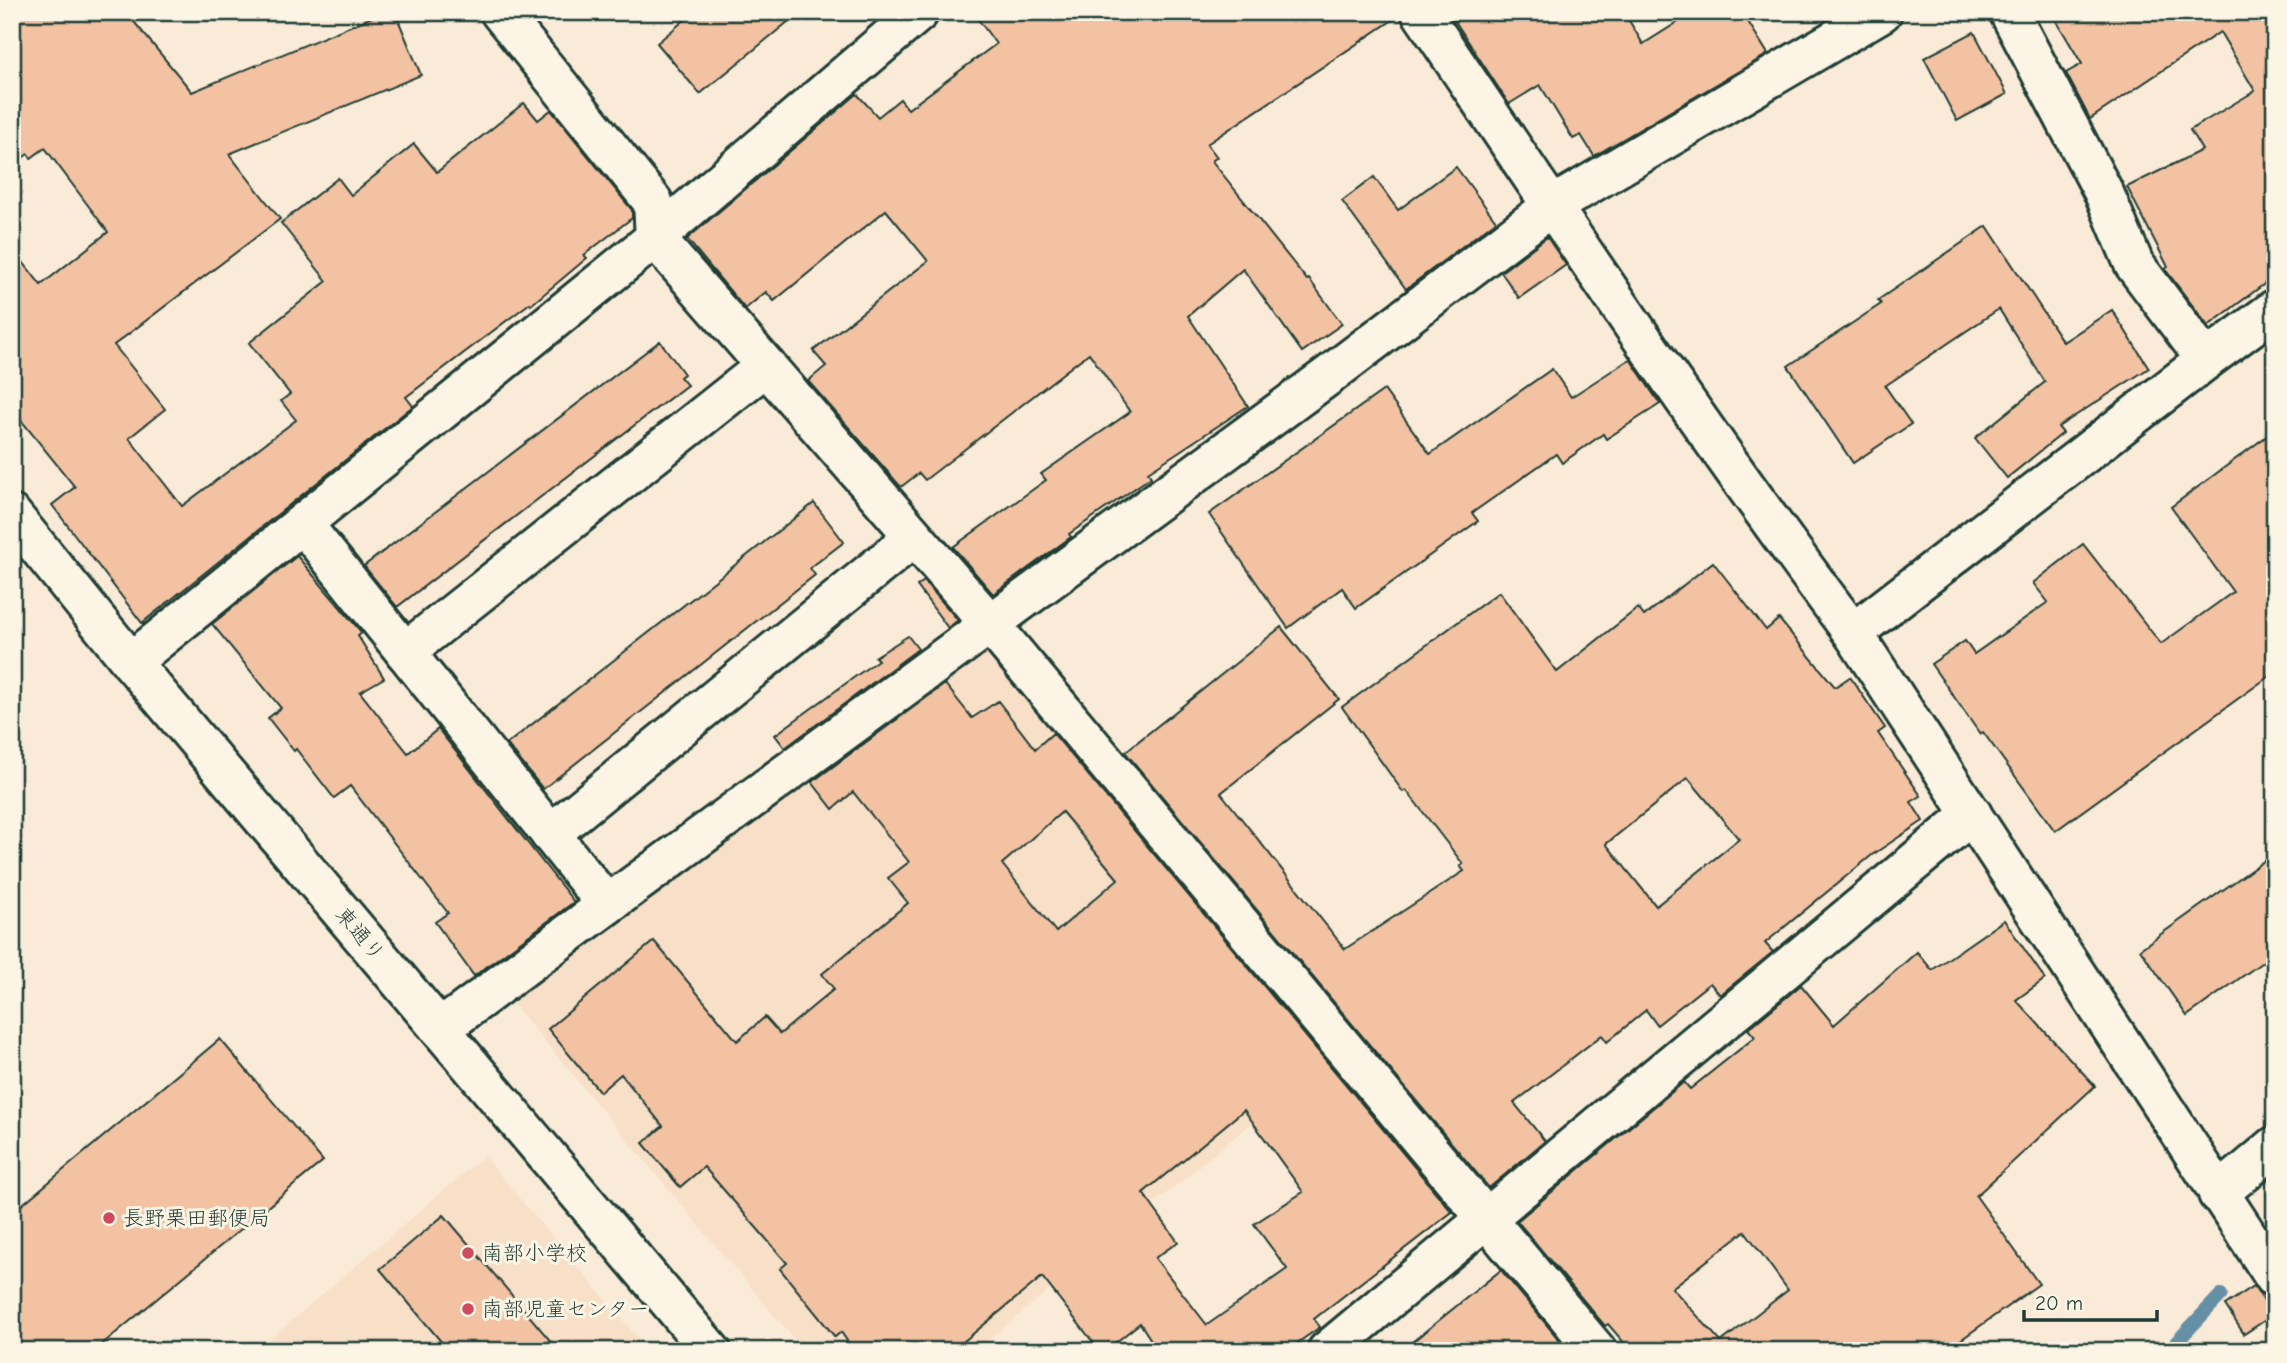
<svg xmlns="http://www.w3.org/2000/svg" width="2287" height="1363" viewBox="0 0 2287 1363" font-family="'Comic Neue','Klee One',sans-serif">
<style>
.built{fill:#f8dfc8}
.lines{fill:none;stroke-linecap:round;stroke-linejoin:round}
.stream{stroke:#658fa5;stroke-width:14}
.building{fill:#f3c2a3;stroke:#1f3d34;stroke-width:2;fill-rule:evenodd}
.minor-casing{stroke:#1f3d34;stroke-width:44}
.minor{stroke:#fcf5e5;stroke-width:38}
.poi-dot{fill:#d1495b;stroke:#fcf5e5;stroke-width:2.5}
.labels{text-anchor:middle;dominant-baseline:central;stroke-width:6;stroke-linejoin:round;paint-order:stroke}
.street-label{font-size:21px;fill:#1f3d34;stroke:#fcf5e5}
.poi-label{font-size:21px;fill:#1f3d34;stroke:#fcf5e5;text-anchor:start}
</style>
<rect width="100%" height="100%" fill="#faebd8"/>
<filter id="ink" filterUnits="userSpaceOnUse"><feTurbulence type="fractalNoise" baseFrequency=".0143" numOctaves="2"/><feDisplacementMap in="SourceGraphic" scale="14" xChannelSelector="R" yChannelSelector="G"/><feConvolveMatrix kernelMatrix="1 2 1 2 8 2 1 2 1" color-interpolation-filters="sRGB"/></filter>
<g filter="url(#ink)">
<g class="built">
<polygon points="992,637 1332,1057 975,1351 944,1351 902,1303 845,1351 804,1351 510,1000"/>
<polygon points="484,1156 649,1351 256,1351"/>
</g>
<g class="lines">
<polyline class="stream" points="2168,1351 2221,1295"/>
</g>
<g class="building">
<polygon points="12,12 126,12 192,92 384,12 395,12 421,75 229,154 280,219 114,345 165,409 129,438 182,506 296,420 281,401 290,394 249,343 327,281 281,223 338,178 351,195 414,144 437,172 524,103 538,120 551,110 632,210 632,218 584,255 587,258 531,305 530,303 406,397 413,406 142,623 52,505 75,487 12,409 12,248 41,285 108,232 45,148 31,158 28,154 12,165"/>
<polygon points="694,12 800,12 700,94 657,43"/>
<polygon points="973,12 1399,12 1400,15 1207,144 1217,157 1212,161 1307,280 1309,279 1342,324 1302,352 1243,269 1188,316 1248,406 1148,472 1151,477 1069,534 1071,537 993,594 953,547 1046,480 1041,474 1130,412 1089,353 925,480 919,473 901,487 808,381 826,366 813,351 928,261 886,210 774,301 766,292 745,309 687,239 857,94 878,117 900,99 908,109 996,44"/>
<polygon points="1449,12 1624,12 1643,44 1694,12 1742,12 1768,54 1594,156 1581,135 1573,139 1540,85 1509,104"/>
<polygon points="2051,12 2275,12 2275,276 2208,326 2165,269 2168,267 2127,187 2202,150 2190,130 2255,91 2220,32 2090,119 2066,73 2082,64"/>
<polygon points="1974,32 2007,94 1957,121 1924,58"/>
<polygon points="1456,167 1496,221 1406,289 1342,201 1374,177 1398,210"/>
<polygon points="1987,226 2063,342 2112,310 2149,368 2058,427 2063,433 2007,478 1975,438 2045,382 1999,309 1885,386 1911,424 1853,463 1788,366 1881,304 1878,300"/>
<polygon points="1547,237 1566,265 1519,298 1501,272"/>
<polygon points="660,341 684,374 680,377 687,385 397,607 364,566"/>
<polygon points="1630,359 1660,404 1606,439 1603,434 1562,463 1556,454 1472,513 1478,521 1356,608 1342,588 1288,628 1209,514 1384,390 1430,454 1552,369 1571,397"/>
<polygon points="2275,430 2275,672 2055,831 1983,732 1980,734 1931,664 1965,641 1974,654 2048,602 2033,583 2083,544 2161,644 2233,592 2171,507"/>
<polygon points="814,503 844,542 810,568 815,575 543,789 507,744"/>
<polygon points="297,556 362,633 358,636 384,678 360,692 408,753 438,729 574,902 474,976 435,922 448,913 350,786 334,798 296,749 294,751 268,718 281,708 212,624"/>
<path d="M1713,562L1766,630L1779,619L1835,687L1850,677L1885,728L1878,733L1921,796L1911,802L1923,821L1872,855L1765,943L1773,952L1720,995L1710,983L1657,1025L1646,1010L1607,1042L1602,1035L1514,1103L1545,1141L1489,1188L1125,752L1281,627L1339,699L1221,793L1345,949L1464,871L1460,866L1463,864L1406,790L1403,792L1342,707L1499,592L1557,672L1638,608L1644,616ZM1688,778L1739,839L1656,906L1606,844Z"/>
<polygon points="924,581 958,620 948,628 917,586"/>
<polygon points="908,636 918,649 785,748 775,735 878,660 875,657"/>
<path d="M945,684L972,718L998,701L1035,749L1053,733L1452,1212L1314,1319L1320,1327L1286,1351H1158L1140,1323L1105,1351H1100L1042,1277L952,1351H854L841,1332L835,1337L780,1269L787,1263L704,1167L680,1187L643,1143L663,1126L621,1074L600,1092L548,1029L654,941L737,1041L765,1017L780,1034L834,989L822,974L908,903L888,878L909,862L853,792L833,809L812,782ZM1062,812L1118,879L1056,932L1002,864ZM1244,1110L1303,1192L1254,1224L1287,1269L1207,1325L1155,1258L1178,1242L1143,1193Z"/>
<polygon points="2275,853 2275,953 2187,1016 2140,949"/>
<path d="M2004,920L2045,979L2016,1000L2095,1086L1976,1196L2039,1284L1945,1351H1631L1608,1324L1605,1326L1517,1221L1684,1082L1690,1089L1755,1037L1748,1029L1801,985L1834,1025L1917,952L1932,970ZM1745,1231L1788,1290L1721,1342L1672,1288Z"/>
<polygon points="220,1039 323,1161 94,1351 12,1351 12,1213"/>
<polygon points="444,1215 559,1351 449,1351 380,1269"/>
<polygon points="1501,1270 1566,1348 1560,1351 1401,1351"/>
<polygon points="2254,1286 2273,1315 2244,1334 2225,1305"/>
</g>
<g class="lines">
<g class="minor-casing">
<g id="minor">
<polyline points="500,12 653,202 655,238 991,625 1597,1351"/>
<path d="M1421,12C1562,221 1701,431 1853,633L2275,1278"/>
<polyline points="2009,12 2104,193 2134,264 2206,360"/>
<polyline points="12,515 131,662 711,1351"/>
<polyline points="303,524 607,905 1328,376 1552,206 1882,12"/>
<polyline points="1853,633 2206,360 2275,309"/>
<polyline points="405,652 766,366"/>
<polyline points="131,662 655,238 919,12"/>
<polyline points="550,834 914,537"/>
<polyline points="440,1029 607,905"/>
<polyline points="2218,1194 2275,1146"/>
<polyline points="1327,1351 1972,814"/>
</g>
</g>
<use href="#minor" class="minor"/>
</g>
</g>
<g class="poi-dot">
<circle cx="109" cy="1218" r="7"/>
<circle cx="468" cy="1253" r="7"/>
<circle cx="468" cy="1309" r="7"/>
</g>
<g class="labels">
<g class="street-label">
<text transform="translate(360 934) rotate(50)">東通り</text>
</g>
<g class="poi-label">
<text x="123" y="1218">長野栗田郵便局</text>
<text x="482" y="1253">南部小学校</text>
<text x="482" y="1309">南部児童センター</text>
</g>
</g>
<rect width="2287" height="1363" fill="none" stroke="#fcf5e5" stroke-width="42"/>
<rect x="21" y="21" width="2245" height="1321" fill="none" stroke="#1f3d34" stroke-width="2.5" filter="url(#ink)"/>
<path d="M2024 1310v10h133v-10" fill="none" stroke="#1f3d34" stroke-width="3.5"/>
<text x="2035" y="1310" font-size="21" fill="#1f3d34" stroke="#fcf5e5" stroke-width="5" paint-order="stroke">20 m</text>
</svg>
